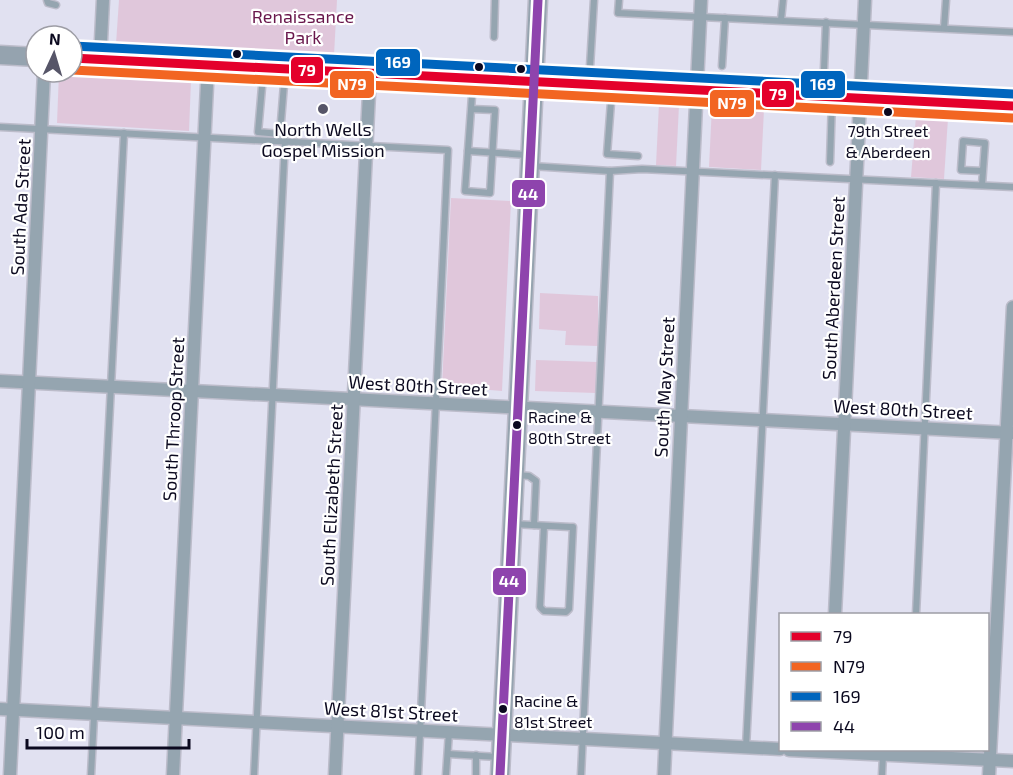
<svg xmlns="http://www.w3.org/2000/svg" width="1013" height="775" viewBox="0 0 1013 775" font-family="'Exo 2',sans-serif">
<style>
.green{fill:#e0c7db}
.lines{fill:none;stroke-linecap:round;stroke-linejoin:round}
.lane-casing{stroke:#bcbcca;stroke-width:9}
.street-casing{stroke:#bcbcca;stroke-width:15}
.secondary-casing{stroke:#bcbcca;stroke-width:21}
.lane{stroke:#95a5b0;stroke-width:6}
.street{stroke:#95a5b0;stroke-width:12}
.secondary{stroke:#95a3af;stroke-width:18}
.bus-1-casing{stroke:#fff;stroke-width:14}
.bus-2-casing{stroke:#fff;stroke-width:14}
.bus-3-casing{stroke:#fff;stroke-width:14}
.bus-4-casing{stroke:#fff;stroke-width:14}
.bus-1{stroke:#e4002b;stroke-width:9}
.bus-2{stroke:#f26522;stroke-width:9}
.bus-3{stroke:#0065bd;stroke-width:9}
.bus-4{stroke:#8e44ad;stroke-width:9}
.bus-dot{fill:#0b091f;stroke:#fff;stroke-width:2}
.poi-dot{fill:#565568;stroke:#fff;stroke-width:2}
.labels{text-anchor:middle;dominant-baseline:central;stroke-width:4.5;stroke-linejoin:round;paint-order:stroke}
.bus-label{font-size:16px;fill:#0b091f;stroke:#fff;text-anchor:start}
.park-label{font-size:18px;fill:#69174c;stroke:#fff}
.poi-label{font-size:18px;fill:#0b091f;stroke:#fff}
.street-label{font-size:18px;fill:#0b091f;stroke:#fff}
.line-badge{stroke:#fff;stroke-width:2}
.badge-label{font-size:16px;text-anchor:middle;font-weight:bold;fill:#fff}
</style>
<rect width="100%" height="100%" fill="#e1e1f1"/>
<g class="green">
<polygon points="119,0 337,0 334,55 116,44"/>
<polygon points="59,73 191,80 189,131 57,123"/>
<polygon points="659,104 679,105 676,166 656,165"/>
<polygon points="712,106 764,109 761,170 709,167"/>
<polygon points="916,116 948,118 944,179 911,177"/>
<polygon points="451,198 511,201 502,391 442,386"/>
<polygon points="540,293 598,296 598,346 565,345 566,331 539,329"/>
<polygon points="536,360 597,362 596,393 535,391"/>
</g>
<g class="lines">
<g class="lane-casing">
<g id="lane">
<polyline points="47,0 48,3 56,5"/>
<polyline points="619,0 618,13 1013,32"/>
<polyline points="781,20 783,0"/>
<polyline points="944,28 946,0"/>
<polyline points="494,37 495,0"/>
<polyline points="722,66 725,18"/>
<polyline points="824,69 826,22"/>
<polyline points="589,83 594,0"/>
<polyline points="262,87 258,132 280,134 285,72"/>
<polyline points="612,89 607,154 638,156"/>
<polyline points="471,109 495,110 490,193 465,191 473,82"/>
<polyline points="0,127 448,150 418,775"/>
<polyline points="468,151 527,155"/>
<polyline points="830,162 832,100"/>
<polyline points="531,166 610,171 642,169 1013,187"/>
<polyline points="982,185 985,143 963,141 961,170 983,171"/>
<polyline points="517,475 529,476 536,481 534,525"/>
<polyline points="513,524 570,527 573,527 569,609 566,612 544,611 540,607 544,526"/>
<polyline points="916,614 936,183"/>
<polyline points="746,747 775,175"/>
<polyline points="448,754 498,757"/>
<polyline points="91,775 124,133"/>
<polyline points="254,775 285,141"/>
<polyline points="446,775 449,732"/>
<polyline points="476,775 476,755"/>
<polyline points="581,775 610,171"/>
<polyline points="882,775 883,755"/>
</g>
</g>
<g class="street-casing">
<g id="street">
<polyline points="100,60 103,0"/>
<polyline points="0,381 1013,433"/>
<polyline points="835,614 865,0"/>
<polyline points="0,709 780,749"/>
<polyline points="789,750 1013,761"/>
<polyline points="10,775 44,72"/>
<polyline points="173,775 208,65"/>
<polyline points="335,775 370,73"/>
<polyline points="664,775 701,0"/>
<polyline points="989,775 1013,307"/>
</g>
</g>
<g class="secondary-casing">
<g id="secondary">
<polyline points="0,55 36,57"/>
<polyline points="72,58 1013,106"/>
<polyline points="500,775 538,0"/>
</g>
</g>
<use href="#lane" class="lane"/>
<use href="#street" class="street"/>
<use href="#secondary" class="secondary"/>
<g class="bus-1-casing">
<polyline id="bus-1" points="72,58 1013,106"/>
</g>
<g class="bus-2-casing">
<polyline id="bus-2" points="72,70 1012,118"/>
</g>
<g class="bus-3-casing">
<polyline id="bus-3" points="73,46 1013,94"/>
</g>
<g class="bus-4-casing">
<polyline id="bus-4" points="500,775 538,0"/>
</g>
<use href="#bus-1" class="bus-1"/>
<use href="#bus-2" class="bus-2"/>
<use href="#bus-3" class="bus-3"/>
<use href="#bus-4" class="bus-4"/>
</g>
<g class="bus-dot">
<circle cx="237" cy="54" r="5"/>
<circle cx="479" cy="67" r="5"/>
<circle cx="521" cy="69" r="5"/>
<circle cx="888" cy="112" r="5"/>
<circle cx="517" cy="425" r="5"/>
<circle cx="503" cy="709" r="5"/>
</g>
<circle class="poi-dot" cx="323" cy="109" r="6"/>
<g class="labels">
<g class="bus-label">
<text x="888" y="130" text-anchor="middle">79th Street<tspan x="888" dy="21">&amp; Aberdeen</tspan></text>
<text x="528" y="416">Racine &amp;<tspan x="528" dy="21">80th Street</tspan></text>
<text x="514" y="700">Racine &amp;<tspan x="514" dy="21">81st Street</tspan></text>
</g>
<g class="park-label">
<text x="303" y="16">Renaissance<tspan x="303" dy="21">Park</tspan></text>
</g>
<g class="poi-label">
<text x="323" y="129">North Wells<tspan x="323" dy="21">Gospel Mission</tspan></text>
</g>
<g class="street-label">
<text transform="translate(20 207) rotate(-87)">South Ada Street</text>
<text transform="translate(833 288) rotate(-87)">South Aberdeen Street</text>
<text transform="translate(418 385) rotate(3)">West 80th Street</text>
<text transform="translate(664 387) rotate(-87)">South May Street</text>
<text transform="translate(903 409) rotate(3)">West 80th Street</text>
<text transform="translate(173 419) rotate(-87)">South Throop Street</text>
<text transform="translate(331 495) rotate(-87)">South Elizabeth Street</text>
<text transform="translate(391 711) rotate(3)">West 81st Street</text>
</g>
</g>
<g class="line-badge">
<rect x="375" y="48" width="46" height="29" rx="6" fill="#0065bd"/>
<rect x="290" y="56" width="34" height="28" rx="6" fill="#e4002b"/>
<rect x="800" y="70" width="46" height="29" rx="6" fill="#0065bd"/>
<rect x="329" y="70" width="46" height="29" rx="6" fill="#f26522"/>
<rect x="761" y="80" width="34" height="28" rx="6" fill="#e4002b"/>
<rect x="709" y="89" width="46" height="29" rx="6" fill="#f26522"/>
<rect x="511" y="179" width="35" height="29" rx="6" fill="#8e44ad"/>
<rect x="492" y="567" width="35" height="29" rx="6" fill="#8e44ad"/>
</g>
<g class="badge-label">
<text x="398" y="68">169</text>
<text x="307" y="76">79</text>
<text x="823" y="90">169</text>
<text x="352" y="90">N79</text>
<text x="778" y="100">79</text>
<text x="732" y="109">N79</text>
<text x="528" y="200">44</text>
<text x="509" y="587">44</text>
</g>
<rect x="779" y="613" width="210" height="138" fill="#ffffff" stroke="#9d9da5" stroke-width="1.5"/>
<rect x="791" y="632" width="30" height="9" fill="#e4002b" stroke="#9d9da5" stroke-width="1.5"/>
<text x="833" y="643" font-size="18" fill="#0b091f">79</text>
<rect x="791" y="662" width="30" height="9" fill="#f26522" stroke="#9d9da5" stroke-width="1.5"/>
<text x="833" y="673" font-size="18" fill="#0b091f">N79</text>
<rect x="791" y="692" width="30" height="9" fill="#0065bd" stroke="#9d9da5" stroke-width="1.5"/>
<text x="833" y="703" font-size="18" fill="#0b091f">169</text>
<rect x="791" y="722" width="30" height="9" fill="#8e44ad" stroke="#9d9da5" stroke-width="1.5"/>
<text x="833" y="733" font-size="18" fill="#0b091f">44</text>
<g transform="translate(54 54) rotate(4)"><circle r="28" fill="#ffffff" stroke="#9d9da5" stroke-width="1.5"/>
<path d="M0-4.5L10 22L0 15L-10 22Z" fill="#565568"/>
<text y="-9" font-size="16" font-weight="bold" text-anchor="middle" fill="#0b091f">N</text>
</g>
<path d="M27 739v9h162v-9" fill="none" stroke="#0b091f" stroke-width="3"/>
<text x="36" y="739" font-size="18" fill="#0b091f" stroke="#ffffff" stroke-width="4.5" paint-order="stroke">100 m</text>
</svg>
